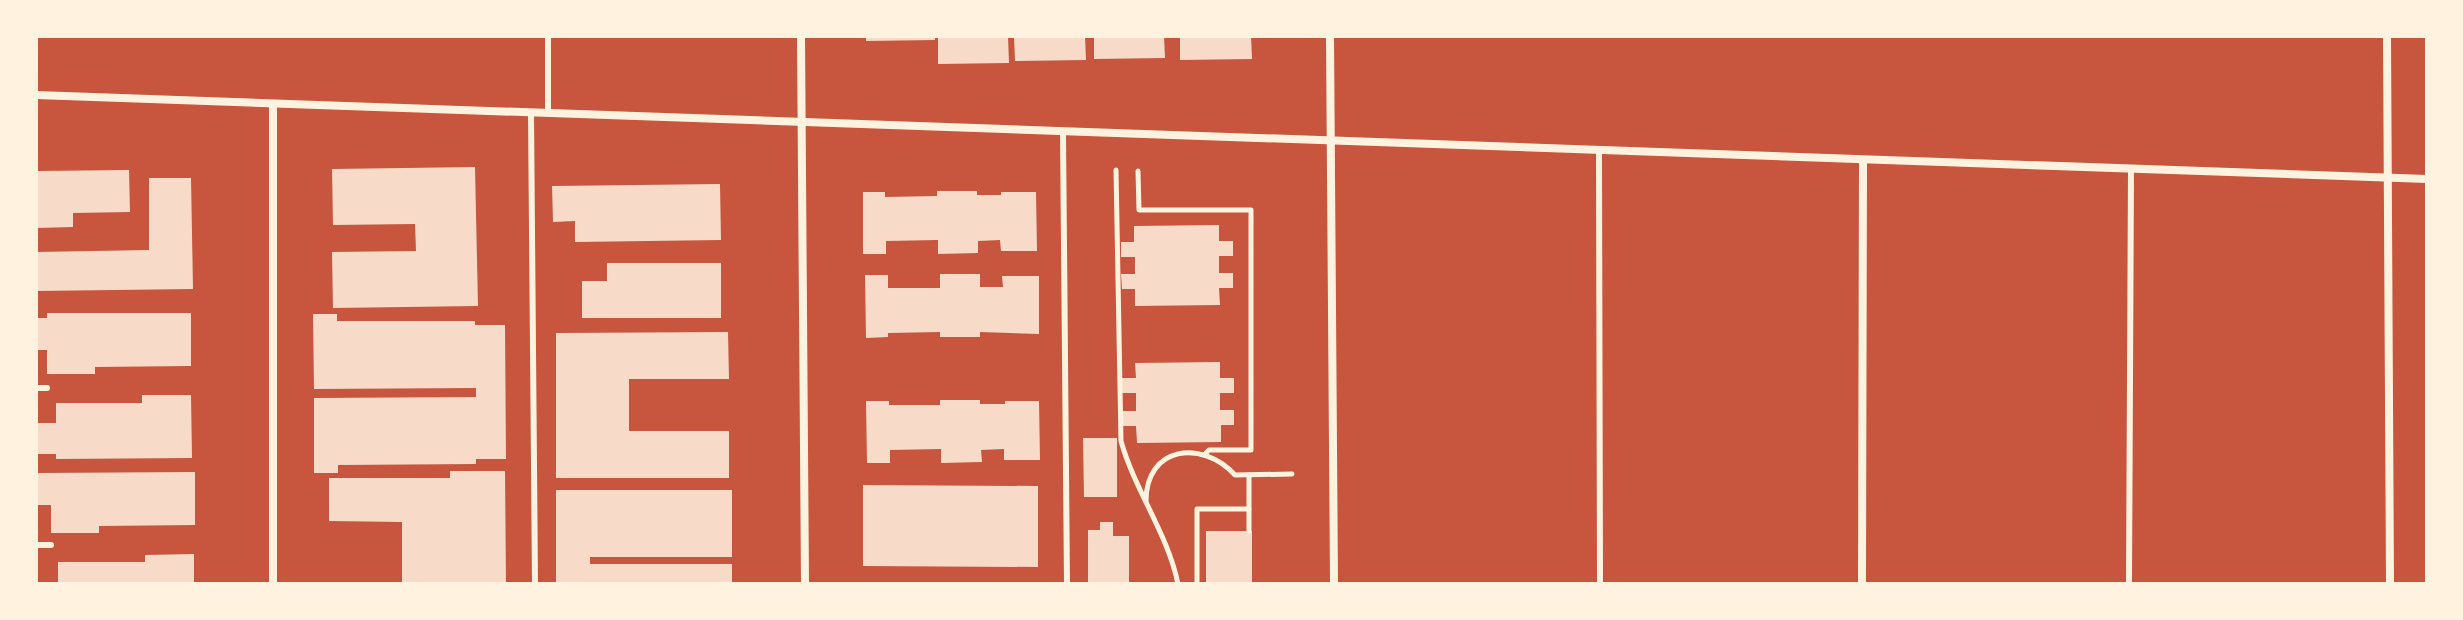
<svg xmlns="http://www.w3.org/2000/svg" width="2463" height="620" viewBox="0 0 2463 620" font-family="'IBM Plex Sans',sans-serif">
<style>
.building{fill:#f7dbc8}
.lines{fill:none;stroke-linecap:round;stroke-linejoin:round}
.path{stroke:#fff3e0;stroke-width:5}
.service{stroke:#fff3e0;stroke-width:6}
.minor{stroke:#fff3e0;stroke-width:8}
</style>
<rect width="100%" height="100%" fill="#c8553d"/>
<g class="building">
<polygon points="866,36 935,36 935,40 866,41"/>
<polygon points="938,36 1008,36 1009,63 938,64"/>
<polygon points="1014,36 1085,36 1086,60 1015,61"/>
<polygon points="1094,36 1164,36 1165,58 1094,59"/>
<polygon points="1180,36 1251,36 1252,59 1180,60"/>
<polygon points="475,167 478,306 333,308 332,252 416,251 415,224 333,225 332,169"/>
<polygon points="129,170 130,212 73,213 73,227 36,228 36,171"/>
<polygon points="149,178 191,178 193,289 36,291 36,252 149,250"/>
<polygon points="720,184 721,240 575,242 575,221 553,222 552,186"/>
<polygon points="937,191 977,191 977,195 1001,195 1001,192 1036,192 1037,251 1001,251 1000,240 978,241 978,253 938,254 938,240 886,241 886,254 863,254 863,192 885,192 885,197 937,196"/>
<polygon points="1219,225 1219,241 1233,241 1233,256 1219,256 1219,273 1233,273 1233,288 1219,288 1220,305 1135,306 1135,289 1122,289 1121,274 1135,274 1135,257 1121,257 1121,242 1134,242 1134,226"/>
<polygon points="607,263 721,263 721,318 582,318 582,281 607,281"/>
<polygon points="940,274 980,274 980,287 1003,287 1002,276 1039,276 1039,334 980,332 980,337 940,337 940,332 888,333 888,337 866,338 865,275 888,275 888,288 940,288"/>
<polygon points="47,313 191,313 191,366 95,367 95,374 47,374 47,350 36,350 36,318 47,318"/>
<polygon points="313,314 337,314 337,321 475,321 475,325 505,325 506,459 476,459 476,464 338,465 338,473 314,473 314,398 476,397 476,388 314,389"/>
<polygon points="728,332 729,379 629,379 629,431 729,431 729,478 556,478 556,333"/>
<polygon points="1220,362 1220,378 1234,378 1234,393 1220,393 1220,410 1234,410 1234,425 1221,425 1221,442 1137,443 1136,426 1123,426 1123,411 1136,411 1136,393 1122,393 1122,378 1136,378 1135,363"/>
<polygon points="142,395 191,395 192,458 56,459 56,454 36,454 36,423 56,423 56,403 142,403"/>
<polygon points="940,400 980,400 980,404 1005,404 1005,401 1039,401 1040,460 1004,460 1004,449 981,450 982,462 941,463 941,449 890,450 890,463 867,463 866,401 889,401 889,405 940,405"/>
<polygon points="1083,438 1117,438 1117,497 1084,497"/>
<polygon points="450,471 505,471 506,584 402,584 402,522 329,521 329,478 450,478"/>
<polygon points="195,472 195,525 99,526 99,533 51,533 51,505 36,505 36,473"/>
<polygon points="863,485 1038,486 1038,567 863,566"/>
<polygon points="556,490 732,490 732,557 590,557 590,564 732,564 732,584 556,584"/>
<polygon points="1100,522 1113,522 1113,536 1129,536 1129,584 1088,584 1088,530 1100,530"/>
<rect x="1206" y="531" width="46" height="53"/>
<polygon points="194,554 194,584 58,584 58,562 145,562 145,555"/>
</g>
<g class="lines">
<g class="path">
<path d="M1116,170L1121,441C1135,491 1168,534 1178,584"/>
<polyline points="1138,171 1139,210 1251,210 1251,450 1209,450 1206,453"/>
<path d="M1146,501C1146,446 1202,439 1235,475L1292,474"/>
<polyline points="1249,531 1249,475"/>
<polyline points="1197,584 1197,509 1249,509"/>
</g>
<g class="service">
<polyline points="531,113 535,584"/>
<polyline points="548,113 548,36"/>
<polyline points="1063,132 1067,584"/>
<polyline points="1599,151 1600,584"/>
<polyline points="36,388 47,388"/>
<polyline points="36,545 51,545"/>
<polyline points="2129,584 2131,169"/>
</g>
<g class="minor">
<polyline points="801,36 805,584"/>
<polyline points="1330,36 1334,584"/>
<polyline points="2387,36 2390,584"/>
<polyline points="36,95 2427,179"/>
<polyline points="273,584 273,104"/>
<polyline points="1862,584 1863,160"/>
</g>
</g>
<rect width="2463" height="620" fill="none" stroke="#fff3e0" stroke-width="76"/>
</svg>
